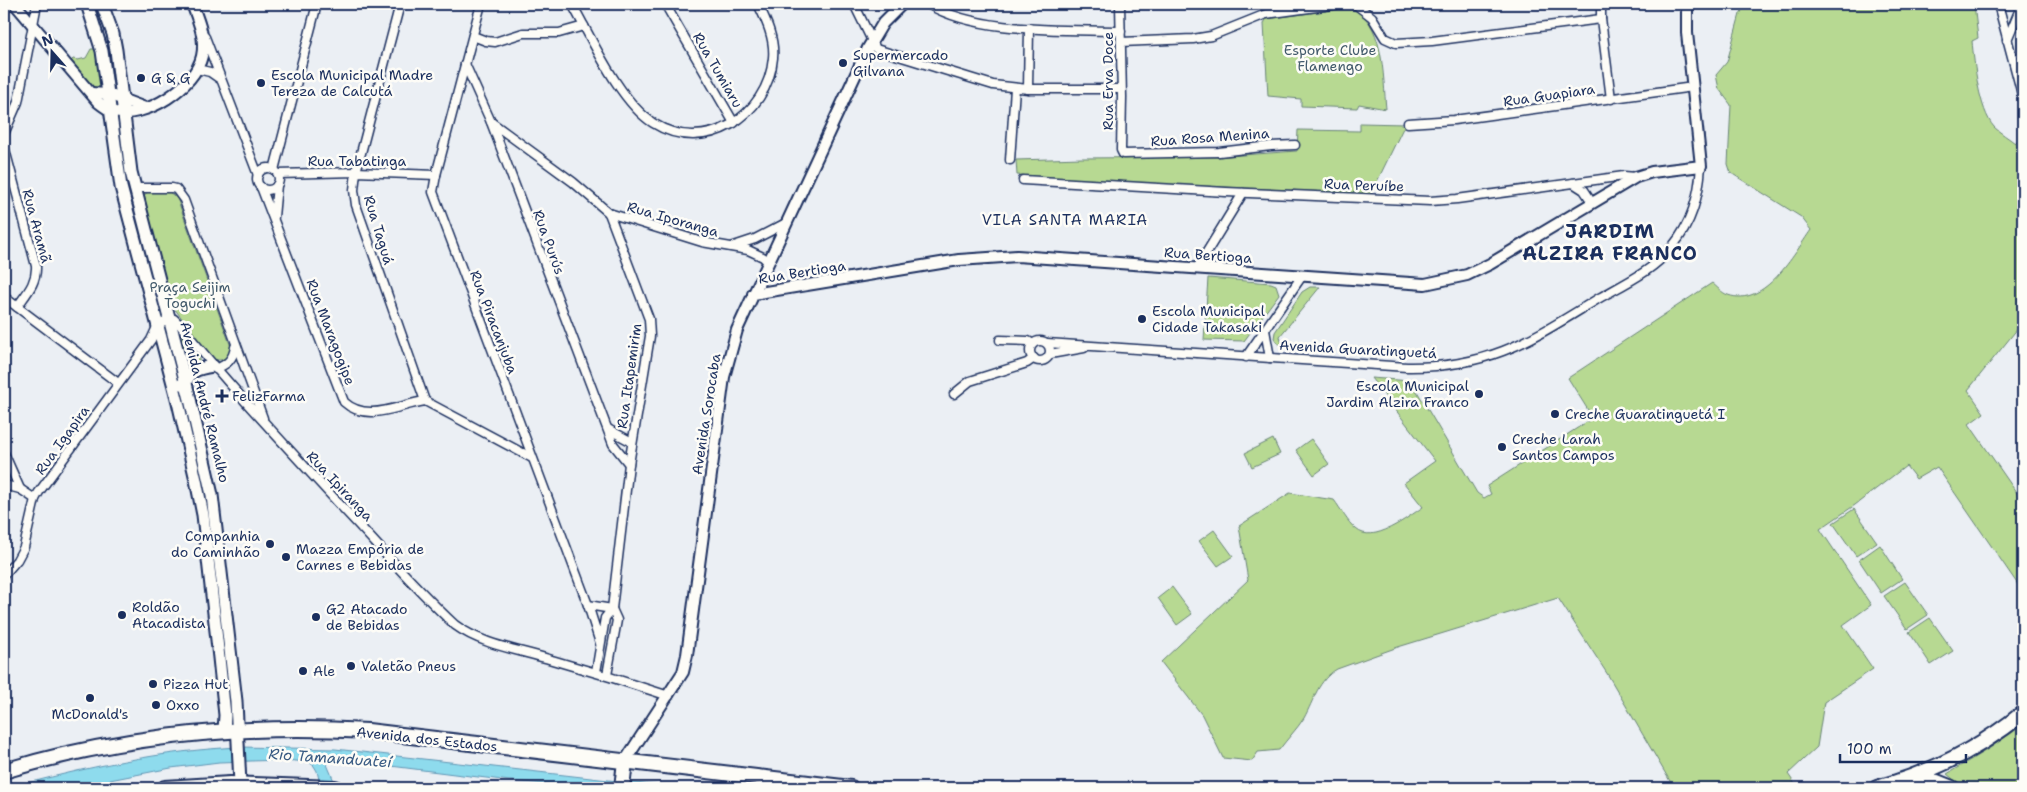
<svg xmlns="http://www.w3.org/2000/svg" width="2027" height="792" viewBox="0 0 2027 792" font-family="'Shantell Sans',sans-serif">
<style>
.green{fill:#b7d992;stroke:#698478}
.water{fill:#8edbed;stroke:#6096b4}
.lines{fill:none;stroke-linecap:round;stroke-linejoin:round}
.minor-casing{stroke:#1b2f5e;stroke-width:11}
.tertiary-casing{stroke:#1b2f5e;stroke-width:14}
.secondary-casing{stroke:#1b2f5e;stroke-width:15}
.trunk-casing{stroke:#1b2f5e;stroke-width:18}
.minor{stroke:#fdfcf7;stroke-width:8}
.tertiary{stroke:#fdfcf7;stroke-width:10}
.secondary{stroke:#fdfcf7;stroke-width:11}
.trunk{stroke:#fdfcf7;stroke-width:14}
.poi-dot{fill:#1b2f5e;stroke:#fdfcf7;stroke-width:2}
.labels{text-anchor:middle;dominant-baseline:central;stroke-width:5;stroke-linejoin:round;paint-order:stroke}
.park-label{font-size:14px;fill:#425a6b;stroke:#fdfcf7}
.poi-label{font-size:14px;fill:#1b2f5e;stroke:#fdfcf7;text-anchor:start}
.street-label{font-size:14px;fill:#1b2f5e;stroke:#fdfcf7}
.neighbourhood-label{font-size:15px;letter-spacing:1px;fill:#1b2f5e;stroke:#fdfcf7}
.water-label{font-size:15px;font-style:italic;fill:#385a82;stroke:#fdfcf7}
.district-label{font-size:19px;font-weight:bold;letter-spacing:1px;fill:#1b2f5e;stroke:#fdfcf7}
</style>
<rect width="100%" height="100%" fill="#ebeff4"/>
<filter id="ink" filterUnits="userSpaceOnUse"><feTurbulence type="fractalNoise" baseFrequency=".02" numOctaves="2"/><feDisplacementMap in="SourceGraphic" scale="10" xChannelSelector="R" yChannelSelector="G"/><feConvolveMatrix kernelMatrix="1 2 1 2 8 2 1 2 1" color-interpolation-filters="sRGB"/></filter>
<g filter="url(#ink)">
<g class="green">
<path d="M1746,4H1974L1978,38L1972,41C1974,63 1979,110 1994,127C2000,133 2009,138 2015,143L2023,135V322L1968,390L1984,413L1969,424L2023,502V592L1937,467L1916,479L1906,466L1855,505L1820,529L1871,605L1843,625L1873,669L1824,702L1817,747L1788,774L1797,787L1674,788L1608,675L1558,598L1398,647L1337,669C1318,680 1314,700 1304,718C1297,729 1287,739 1279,750L1258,752L1252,761L1223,758L1202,715L1161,662L1248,580L1239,526L1290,493L1334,500C1341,509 1347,522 1356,529C1373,545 1408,517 1423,507L1404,483L1435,461L1371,378L1411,381L1477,493L1484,498L1491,494L1487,486L1593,418L1568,378L1712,283C1717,287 1722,293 1728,295C1765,308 1794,254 1811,230L1801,217L1731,173L1728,164L1731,105L1719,89L1716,75L1727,62L1740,14Z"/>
<path d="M1348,8C1385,16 1383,79 1386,109L1359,104L1357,108L1301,106V99L1268,96L1264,24L1266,19Z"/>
<polygon points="91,49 97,49 102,85 98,89 94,89 70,62 73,59 78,60 86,58"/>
<polygon points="1360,123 1405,124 1371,194 1117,182 1017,175 1016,160 1082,158 1216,157 1297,151 1298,130 1360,131"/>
<path d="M148,192H169L177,198L231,347C230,358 221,363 212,358L171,304L143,196Z"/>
<polygon points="1208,278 1271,283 1276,285 1279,294 1244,341 1204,340"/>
<polygon points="1310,287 1320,287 1280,336 1281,341 1286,346 1279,345 1274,338 1275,332 1302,292"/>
<polygon points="177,328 199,355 199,363 192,367 186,365"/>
<polygon points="1273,439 1280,454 1252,467 1245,453"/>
<polygon points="1311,439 1329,464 1314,475 1296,450"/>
<polygon points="1854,509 1877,542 1856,556 1833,523"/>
<polygon points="1214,530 1233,556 1218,566 1199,541"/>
<polygon points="1880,545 1902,579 1881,593 1859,560"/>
<polygon points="1905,582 1928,615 1907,629 1884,596"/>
<polygon points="1172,587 1192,614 1177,625 1158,598"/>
<polygon points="1930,618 1953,651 1931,665 1909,632"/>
<polygon points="2023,725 2023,788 1964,788 1947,774 1990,748"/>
</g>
<path class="water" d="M241,747L335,749L679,788H574L561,785L510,781L335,759L326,762L337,788H321L317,771L314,766L309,762L283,760L219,762L171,768L69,788H9C84,768 163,750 241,747Z"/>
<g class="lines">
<g class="minor-casing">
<g id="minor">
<polyline points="400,4 356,172 354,190 356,205 425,401"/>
<polyline points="481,4 436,175 433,192 588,605 600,643"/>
<path d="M572,4C592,39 619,101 653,123C705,156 768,116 773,58C775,39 766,20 758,4"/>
<polyline points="665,4 734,123"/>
<polyline points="854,4 876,49 993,85 1028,89 1120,89"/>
<path d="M928,4C978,34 1063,29 1121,31"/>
<polyline points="1120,4 1122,97 1121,150 1123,154 1219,152 1271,146 1295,145"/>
<polyline points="1355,4 1372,17 1385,38 1396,43 1432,41 1601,19"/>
<polyline points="1601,4 1601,19 1611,99"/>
<polyline points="1998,4 2023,98"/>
<polyline points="473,36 486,41 495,42 523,33 559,33 584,26"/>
<polyline points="205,37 258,175"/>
<polyline points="2007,40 2022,4"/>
<polyline points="1121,42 1193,39 1211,36 1266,14 1338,4"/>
<polyline points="465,64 491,122 613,444 629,464"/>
<polyline points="197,69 210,72 220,79"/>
<polyline points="1028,89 1029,28"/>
<polyline points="491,122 573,182 609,213 649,319 650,336 629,464 612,609 605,618 596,672"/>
<polyline points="1408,123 1454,120 1693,87"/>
<polyline points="4,134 18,102 37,4"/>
<path d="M4,146L36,266C37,283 26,294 17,307"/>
<polyline points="1010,160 1015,88"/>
<circle cx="268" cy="179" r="11"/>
<polyline points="274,170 317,4"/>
<polyline points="278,174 356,172 436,175"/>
<polyline points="1023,180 1226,192 1430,201 1457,199 1624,176 1636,177"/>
<polyline points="1573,183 1584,190 1592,202"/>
<path d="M261,187L344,402C367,423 398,405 425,401L532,458"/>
<polyline points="134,188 172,188 176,189 184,200 263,418"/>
<polyline points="609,213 702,242 748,250 763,257 768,262"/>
<polyline points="274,217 277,185"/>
<polyline points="734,246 755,239 786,223"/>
<polyline points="1197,268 1243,193"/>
<polyline points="4,297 118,383"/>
<polyline points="1265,330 1270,358"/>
<polyline points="1000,340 1028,341 1033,344"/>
<circle cx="1040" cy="351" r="10"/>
<path d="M1047,343L1407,367C1492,368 1532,339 1601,297C1626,283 1654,270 1672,247C1692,223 1699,196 1701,166"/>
<polyline points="1050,354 1084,348"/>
<polyline points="1246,357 1302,276"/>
<path d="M216,369C227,364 233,360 235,347"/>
<polyline points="954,394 970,381 1027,363 1034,358"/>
<polyline points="608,429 632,442"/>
<polyline points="4,453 20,489"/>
<polyline points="4,485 20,489 35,499"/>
<path d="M4,575L17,560L24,547L35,499L39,492L151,340L157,327L169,318L174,319L180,325C231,388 287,447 342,507C379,546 415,588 455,625C482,645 520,650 552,660C591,671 630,683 669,696"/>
<polyline points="588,605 612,609"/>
<polyline points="607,675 617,620 612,609"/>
</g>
</g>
<g class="tertiary-casing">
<g id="tertiary">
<path d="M15,4L98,102C103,106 108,110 114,112C146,119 195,87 202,56C206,38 198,20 192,4"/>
<polyline points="91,93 108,94 145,108"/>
<polyline points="753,294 959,260 1017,256 1425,284 1467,275 1490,264 1636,177 1652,172 1701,166 1687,33 1687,4"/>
<polyline points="625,761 683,672 687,655 724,377 737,330 868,48 883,23 902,4"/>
</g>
</g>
<g class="secondary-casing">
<g id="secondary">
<polyline points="87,4 102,51 121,187 178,402 196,480 203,515 219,658 225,715 224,731"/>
<polyline points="102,4 113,34 116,50 131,172 190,399 212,495 236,701 240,784"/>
<path d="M182,384C188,382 188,376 193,372C199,368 206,367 213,366"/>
</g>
</g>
<g class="trunk-casing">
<g id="trunk">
<path d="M4,771C122,735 244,724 368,731L851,788"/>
<polyline points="1911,778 1937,782 1952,788"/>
<polyline points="165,788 230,784 335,788"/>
<polyline points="622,788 625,761"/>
<path d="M1877,788C1931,773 1979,749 2023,713"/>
</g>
</g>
<use href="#minor" class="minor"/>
<use href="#tertiary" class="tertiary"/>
<use href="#secondary" class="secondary"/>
<use href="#trunk" class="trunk"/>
</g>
</g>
<g class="poi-dot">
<circle cx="843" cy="63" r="5"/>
<circle cx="141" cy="78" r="5"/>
<circle cx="261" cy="83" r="5"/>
<circle cx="1142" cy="319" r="5"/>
<circle cx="1479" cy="394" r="5"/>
<path d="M219.5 388.5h5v5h5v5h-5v5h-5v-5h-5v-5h5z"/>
<circle cx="1555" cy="414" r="5"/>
<circle cx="1502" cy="447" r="5"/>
<circle cx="270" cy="544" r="5"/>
<circle cx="286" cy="557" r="5"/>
<circle cx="122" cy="615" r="5"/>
<circle cx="316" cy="617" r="5"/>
<circle cx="351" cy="666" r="5"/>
<circle cx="303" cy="671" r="5"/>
<circle cx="153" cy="684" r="5"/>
<circle cx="90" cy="698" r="5"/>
<circle cx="156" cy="705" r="5"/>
</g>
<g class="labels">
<g class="park-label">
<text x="1330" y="50">Esporte Clube<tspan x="1330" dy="16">Flamengo</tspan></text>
<text x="190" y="287">Praça Seijim<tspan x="190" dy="16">Toguchi</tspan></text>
</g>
<g class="poi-label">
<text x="853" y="55">Supermercado<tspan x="853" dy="16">Gilvana</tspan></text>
<text x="271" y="75">Escola Municipal Madre<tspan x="271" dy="16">Tereza de Calcutá</tspan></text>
<text x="151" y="78">G &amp; G</text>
<text x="1152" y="311">Escola Municipal<tspan x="1152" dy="16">Cidade Takasaki</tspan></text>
<text x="1469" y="386" text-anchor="end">Escola Municipal<tspan x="1469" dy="16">Jardim Alzira Franco</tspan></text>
<text x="232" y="396">FelizFarma</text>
<text x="1565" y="414">Creche Guaratinguetá I</text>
<text x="1512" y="439">Creche Larah<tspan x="1512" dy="16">Santos Campos</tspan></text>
<text x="260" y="536" text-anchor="end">Companhia<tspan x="260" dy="16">do Caminhão</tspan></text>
<text x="296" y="549">Mazza Empória de<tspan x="296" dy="16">Carnes e Bebidas</tspan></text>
<text x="132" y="607">Roldão<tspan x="132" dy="16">Atacadista</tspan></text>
<text x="326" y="609">G2 Atacado<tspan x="326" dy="16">de Bebidas</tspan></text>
<text x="361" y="666">Valetão Pneus</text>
<text x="313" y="671">Ale</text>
<text x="163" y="684">Pizza Hut</text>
<text x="166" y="705">Oxxo</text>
<text x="90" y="714" text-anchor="middle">McDonald's</text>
</g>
<g class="street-label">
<text transform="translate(718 70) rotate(60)">Rua Tumiaru</text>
<text transform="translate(1108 81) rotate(-90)">Rua Erva Doce</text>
<text transform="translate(1549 95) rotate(-8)">Rua Guapiara</text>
<text transform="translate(1210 137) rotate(-4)">Rua Rosa Menina</text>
<text x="357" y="161">Rua Tabatinga</text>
<text transform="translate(1364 185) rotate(2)">Rua Peruíbe</text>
<text transform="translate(673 219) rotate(16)">Rua Iporanga</text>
<text transform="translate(37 226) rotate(75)">Rua Aramã</text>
<text transform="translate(379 230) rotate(73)">Rua Taguá</text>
<text transform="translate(549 242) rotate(70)">Rua Purús</text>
<text transform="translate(1208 255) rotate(4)">Rua Bertioga</text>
<text transform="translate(802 272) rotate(-9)">Rua Bertioga</text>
<text transform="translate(494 322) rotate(69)">Rua Piracanjuba</text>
<text transform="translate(331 332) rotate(69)">Rua Maragogipe</text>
<text transform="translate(1358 349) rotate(3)">Avenida Guaratinguetá</text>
<text transform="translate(629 376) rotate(-82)">Rua Itapemirim</text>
<text transform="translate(205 402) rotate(76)">Avenida André Ramalho</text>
<text transform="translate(706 414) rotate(-81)">Avenida Sorocaba</text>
<text transform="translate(62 440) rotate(-54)">Rua Igapira</text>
<text transform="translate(340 486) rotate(47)">Rua Ipiranga</text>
<text transform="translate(427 739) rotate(6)">Avenida dos Estados</text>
</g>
<g class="neighbourhood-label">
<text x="1065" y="220">VILA SANTA MARIA</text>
</g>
<g class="water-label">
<text transform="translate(330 758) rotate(4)">Rio Tamanduateí</text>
</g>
<g class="district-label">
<text x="1610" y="231">JARDIM<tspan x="1610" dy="22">ALZIRA FRANCO</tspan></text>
</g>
</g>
<rect width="2027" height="792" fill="none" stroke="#fdfcf7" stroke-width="20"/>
<rect x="10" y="10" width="2007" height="772" fill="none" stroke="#1b2f5e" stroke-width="2" filter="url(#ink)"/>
<g transform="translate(52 52) rotate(340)" stroke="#fdfcf7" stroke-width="4" paint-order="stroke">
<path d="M0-4L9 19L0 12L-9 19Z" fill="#1b2f5e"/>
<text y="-8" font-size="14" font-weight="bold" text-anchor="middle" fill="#1b2f5e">N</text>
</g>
<path d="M1840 754v8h126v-8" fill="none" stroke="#1b2f5e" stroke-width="2.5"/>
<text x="1847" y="754" font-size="15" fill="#1b2f5e" stroke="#fdfcf7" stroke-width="4" paint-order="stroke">100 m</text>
</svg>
